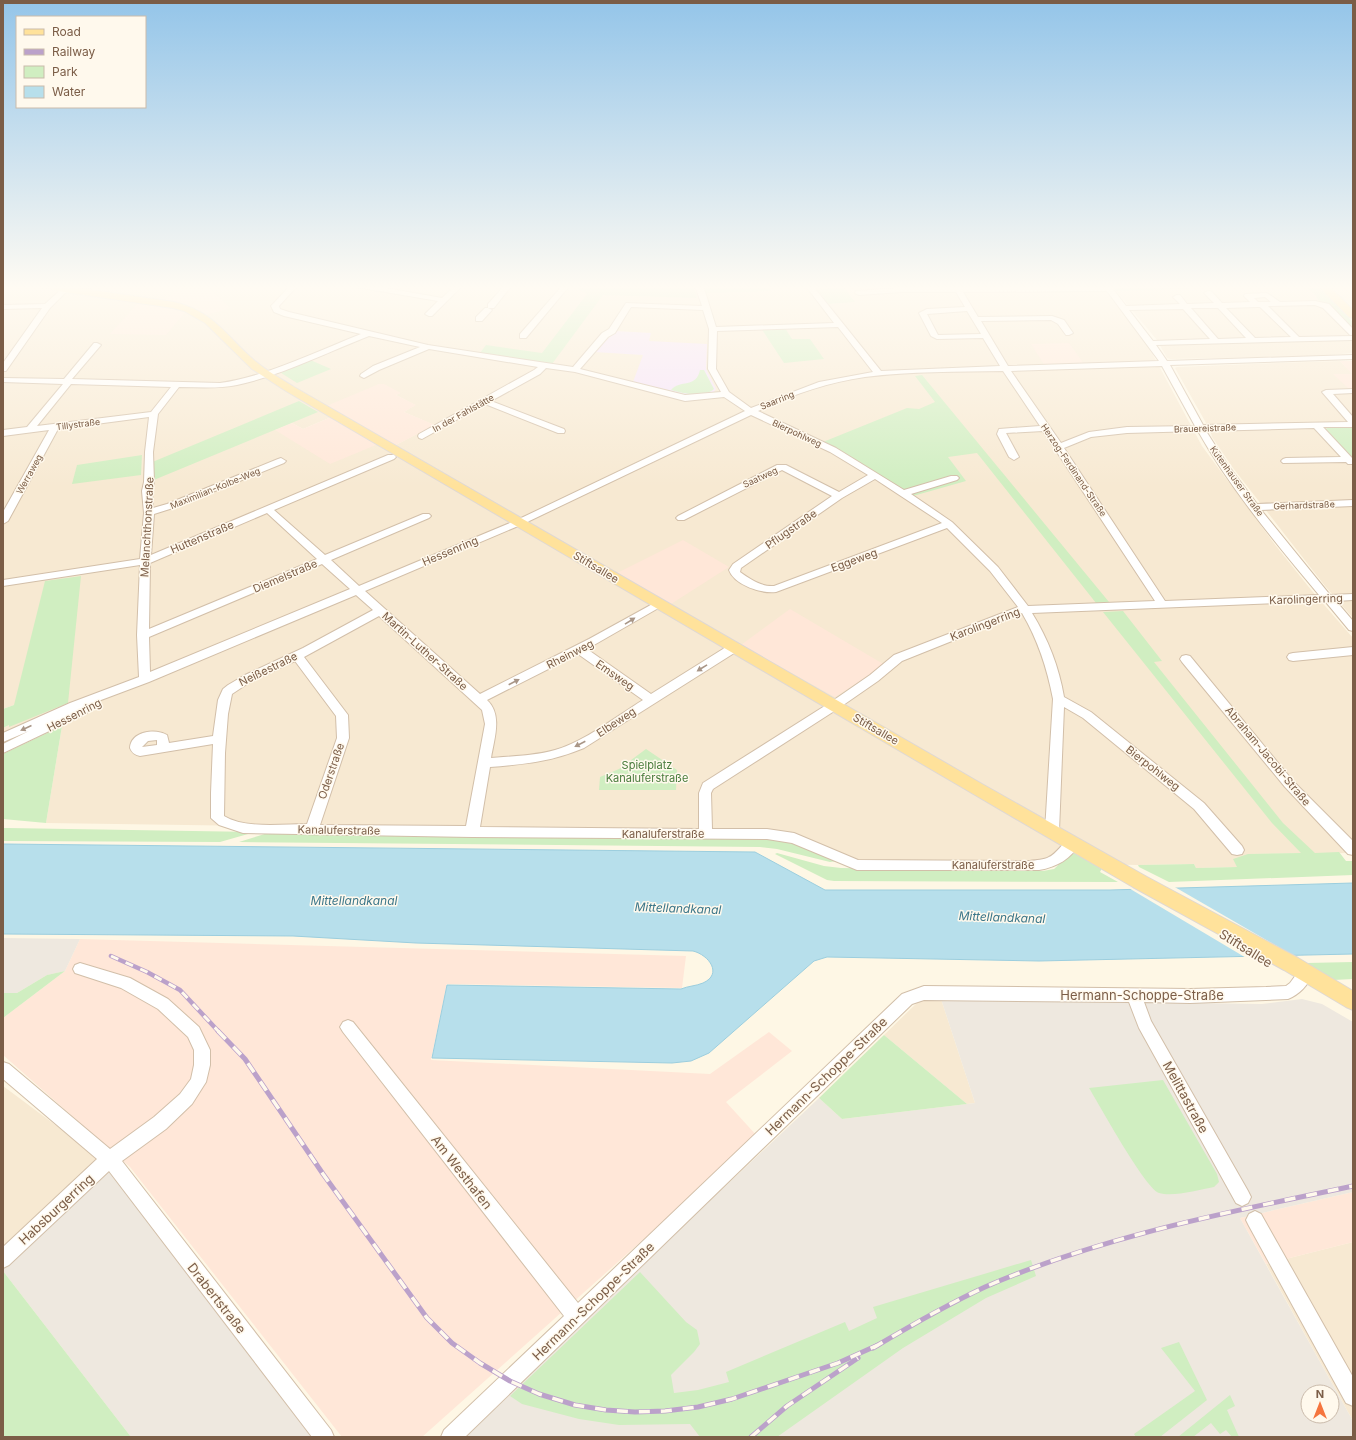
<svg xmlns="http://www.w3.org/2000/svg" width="1356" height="1440" viewBox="0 0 1356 1440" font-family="Inter,sans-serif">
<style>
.residential{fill:#f7e9d2;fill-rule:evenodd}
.commercial{fill:#ffe7d8}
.industrial{fill:#eee8df;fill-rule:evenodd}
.education{fill:#f4e1fb}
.green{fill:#d0eec1}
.water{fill:#b7dfeb;stroke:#9ccede}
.pier{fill:#fef7e5}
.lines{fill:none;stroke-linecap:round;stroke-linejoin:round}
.minor-casing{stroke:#d2bfa9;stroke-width:2}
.major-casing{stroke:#dfd8d3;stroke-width:2}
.minor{fill:#fff;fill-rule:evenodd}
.major{fill:#ffe29b;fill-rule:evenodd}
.rail-far1-casing{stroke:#bba1ca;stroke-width:4.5}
.rail-casing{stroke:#bba1ca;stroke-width:5}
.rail-far1{stroke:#fff9ed;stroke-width:3;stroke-dasharray:8;stroke-linecap:butt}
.rail{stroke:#fff9ed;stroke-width:3.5;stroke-dasharray:11;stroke-linecap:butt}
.oneway{fill:#a99687}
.labels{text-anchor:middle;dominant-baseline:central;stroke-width:3;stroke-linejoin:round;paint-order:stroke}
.far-street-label{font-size:9px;fill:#7b5d47;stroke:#fff9ed}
.street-label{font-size:11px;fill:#7b5d47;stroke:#fff9ed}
.park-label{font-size:11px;fill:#487b3b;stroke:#fff9ed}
.water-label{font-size:12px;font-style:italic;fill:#3b7689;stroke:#fff9ed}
.near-street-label{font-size:13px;fill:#7b5d47;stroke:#fff9ed}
</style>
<rect width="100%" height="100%" fill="#fef7e5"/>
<g class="residential">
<path d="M3,285H720L703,286L706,293L771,291L769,285H1101L1134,327L1152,353L1202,446L1276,546L1312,591L1353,638V853L1248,854L1238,867L1196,868L1194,864L1138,865L855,860L796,834L776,830H547L46,823L62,726V709L3,734V728L9,725L45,581L14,705L3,709ZM379,384L400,393L396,395L415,405L404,412L434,425L392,447L383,442L275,430L292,423L303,429L336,415Z"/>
<polygon points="1186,285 1304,285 1353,331 1353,353 1318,356 1170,359 1167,358 1157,340 1116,291 1188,289"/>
<polygon points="1328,285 1353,285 1353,308"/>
<polygon points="1340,361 1353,374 1334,374 1353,389 1353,618 1325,586 1233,468 1212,437 1210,430 1175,368 1177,367 1278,363"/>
<polygon points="921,999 941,999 975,1103 967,1104 884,1035"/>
<polygon points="3,1086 109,1165 3,1264"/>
<polygon points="1353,1242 1353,1421 1266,1264"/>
</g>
<g class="commercial">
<polygon points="182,286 211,290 231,308 206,315 184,305 162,302"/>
<polygon points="139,302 187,310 166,335 110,334"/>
<polygon points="1069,343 1084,364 1045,366 1031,344"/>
<polygon points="1340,361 1353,361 1353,389 1349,389 1333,374 1352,374"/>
<polygon points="379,384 384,384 401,393 396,395 416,405 404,412 435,425 392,447 383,442 330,464 275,430 292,423 303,429 336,415 324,407"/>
<polygon points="683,540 729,567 671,604 617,573"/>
<polygon points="790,609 885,665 835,697 741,645"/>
<polygon points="80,939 686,956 682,988 447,984 431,1060 710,1074 769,1032 792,1051 726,1102 758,1137 422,1437 342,1437 130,1167 3,1055 3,1018 65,971"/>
<polygon points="1353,1192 1353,1242 1266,1264 1240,1218"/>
</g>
<g class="industrial">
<polygon points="3,938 80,939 65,971 47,975 17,993 3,993"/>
<path d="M941,999L1262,1004L1302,999L1322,1004L1353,1022V1192L1240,1218L1353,1421V1437H459L819,1098L842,1119L975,1103ZM1308,1392H1332V1416H1308Z"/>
<polygon points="109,1165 320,1437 131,1437 3,1271 3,1264"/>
</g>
<polygon class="education" points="615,331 651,333 649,341 707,344 706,369 716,389 713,393 693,396 633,382 643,355 594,352 607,335 611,336"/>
<g class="green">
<polygon points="571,285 694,288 697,298 603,295 552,364 480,353 486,345 542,353 587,294"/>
<polygon points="720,285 769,285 771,291 706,293 703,286"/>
<polygon points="1112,285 1186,285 1189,289 1116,291"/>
<polygon points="1304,285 1316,285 1353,322 1353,331 1320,303 1316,296"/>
<polygon points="843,287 855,302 825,304 813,290"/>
<polygon points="761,328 785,328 792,339 810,339 824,359 784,363"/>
<polygon points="308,359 331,369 297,383 278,371"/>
<path d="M700,370H704L714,389C703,399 683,393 671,390C680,379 696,389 700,370Z"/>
<polygon points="922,375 1109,602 1096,603 977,453 948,457 966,481 913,496 835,448 823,442 907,408 919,409 935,402 915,376"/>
<polygon points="299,401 318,412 149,482 150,463"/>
<polygon points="1353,426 1353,456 1351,456 1325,430 1328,427"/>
<polygon points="142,455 141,475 72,484 77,465"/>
<polygon points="81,576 68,703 9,727 9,725 3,728 3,709 14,705 45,581"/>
<polygon points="1123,611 1162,661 1154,662 1283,823 1315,853 1339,852 1346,861 1353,861 1353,875 1169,882 1139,867 1138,865 1194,864 1196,868 1237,867 1233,859 1248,854 1301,853 1272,823 1103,612"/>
<polygon points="62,726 46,823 3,819 3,754"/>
<polygon points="646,749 677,770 676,790 599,790 600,777 619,769"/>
<polygon points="3,828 7,828 255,832 220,842 3,841"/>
<polygon points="268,833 769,839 799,845 837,861 830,862 777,849 760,847 239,842"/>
<polygon points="777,853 824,866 841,868 1043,871 1054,869 1069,855 1077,853 1103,866 1100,872 1118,882 834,881 827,880 775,854"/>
<polygon points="1353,962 1353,979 1333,980 1306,963"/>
<polygon points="65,971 3,1018 3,993 17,993 47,975"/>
<polygon points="884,1035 967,1104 842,1119 819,1098"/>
<path d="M1163,1080L1217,1174L1219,1182L1214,1187C1199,1190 1173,1197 1159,1193C1145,1188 1100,1106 1089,1088Z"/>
<polygon points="1031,1260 1036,1276 986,1298 903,1348 777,1437 700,1437 690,1424 619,1425 579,1419 522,1404 510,1396 640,1272 686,1322 697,1330 700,1344 694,1352 671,1375 674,1393 698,1390 729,1382 726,1372 845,1322 849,1331 877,1318 873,1307"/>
<polygon points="3,1271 131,1437 3,1437"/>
<polygon points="1179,1342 1207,1400 1160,1437 1136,1437 1134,1434 1195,1391 1161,1348"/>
<polygon points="1230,1395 1235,1406 1227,1410 1239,1437 1232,1437 1226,1430 1220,1434 1211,1423 1193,1437 1178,1437"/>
</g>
<path class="water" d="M3,844L755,852L825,890H1110L1353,883V954L1039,961L827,957L814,961L709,1053L691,1061L672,1063L432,1058L447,985L681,989C688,986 696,986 703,983C723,974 709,955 693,951L416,943L293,936L3,934Z"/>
<polygon class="pier" points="1173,886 1296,957 1248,959 1127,887"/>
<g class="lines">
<g class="minor-casing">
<g id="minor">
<polygon points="66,285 73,285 50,308 6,371 3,371 3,363 42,308 3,309 3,305 45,304"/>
<path d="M291,285H298L279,306L280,309L289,312L428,345L573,367L602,333L609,329L626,303L702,306L695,285H703L716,327L834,323L805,285H812L881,371L1000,366L983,338L937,339L931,336L919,313L927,309L965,307L956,292H901L859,295L855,293L856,291L901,288H953L952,285H959L960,288L1104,287L1103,285H1110L1126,306L1180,304L1173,297L1177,295H1180L1187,304L1214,303L1204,293L1208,291H1211L1222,303L1250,302L1244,296L1245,294L1267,293L1280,302L1315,301L1329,304L1353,329V335H1350L1323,308L1315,305L1268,306L1299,337L1353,336V340L1156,345L1167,361L1353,355V359L1170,365L1203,425L1348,422L1322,392L1326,390L1353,389V393L1333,394L1353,417V427H1323L1353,459V464H1348L1346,462L1283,463L1281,461L1283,459L1286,458L1341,457L1314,428L1206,431L1227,464L1257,504L1353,500V506L1261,510L1330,595L1353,594V600L1336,601L1353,621V631L1349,630L1325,601L1032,613C1048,639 1059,667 1064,697L1091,712L1204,803L1242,846L1244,850L1242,854L1237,855L1232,854L1194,809L1083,718L1064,707L1059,831L1057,835L1052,836L1047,835L1045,831L1053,699C1047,668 1038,640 1022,613L902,661L878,681L839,708L713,789L711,793L712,829H767L794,833L858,860L1030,861C1036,860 1044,860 1049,857C1060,852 1065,835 1078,839L1080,843C1071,859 1057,867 1039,870H857L792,843L767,839L472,837L243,833L219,825L211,818V793L213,744L140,756C135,755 132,753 130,748C131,731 156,728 167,735L169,743L213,736L218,700L223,689L228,685L245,675L303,648L373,610L356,595L149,682L85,706L89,710L87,713L3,753V744L29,731L3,742V733L70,703L139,677L137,635L140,565L3,586V580L140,559L144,513L142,491L144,482L145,452L149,417L58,429L8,521L3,524V512L49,430L3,436V430L27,427L63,384L3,382V378L64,379L94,343H97L101,345L72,379L220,383C265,377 318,351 361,334L284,316L274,312L271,306ZM1107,291L1159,361L1008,366L981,321L1051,320L1058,324L1066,335H1069L1073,333L1064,320L1052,316L978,317L963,292ZM1265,297L1271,302H1258L1254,298ZM631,307L703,310L709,329L708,369L721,392L685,395L580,369L608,337L615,333ZM1257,307H1260L1291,337L1255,338L1226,308ZM1191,308H1218L1246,338L1218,339ZM1183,309L1210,339L1153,341L1129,310ZM967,311L981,334L938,335L927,314ZM838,327L873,372L819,382L751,408L729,392L716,369L717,331ZM369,336L420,347L373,366L361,374L360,376L364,378L379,370L429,349L538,367L534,370L419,434L418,436L419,438L422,439L485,404L558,433H564L565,431L564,429L491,401L540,374L546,368L575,372L685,401L724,397L745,411L517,520L359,586L331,560L429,518L431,516L429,514H423L325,555L274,510L394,459L396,457L394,455H388L151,555L154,514L173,508L284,463L286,461L281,458L278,459L167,504L153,508L152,491L154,482L153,452L158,414L179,387C198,387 218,389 237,385C280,376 328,352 369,336ZM1162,366L1195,426L1127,427L1089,432L1061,443L1011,371ZM1003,371L1040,426L999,429L997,434L1009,457L1014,460L1019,457L1006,433L1043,431L1155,601L1028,606L998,567L952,522L911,494L957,480L959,478L957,476H951L904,490L836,448L758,411C791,395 829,382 865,377C911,371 957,372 1003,371ZM71,384L171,387L151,412L37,426ZM751,415L830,452L868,475L839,492L786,465H777L678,516L676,518L678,520H684L782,470L832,496L733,564L729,570C734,585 762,594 776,592L947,528L990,571L1018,607L894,655L870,675L831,702L703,783L699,793V829L480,827L490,767C526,764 550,762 584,748L739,650L741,647L739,644H731L651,694L587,649L662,606L663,604L662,602L658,601L589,639L480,694L365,591L523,524ZM1198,431C1231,490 1276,543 1319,595L1165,601L1064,448L1091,437L1127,433ZM875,479L942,523L774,586C761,587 750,579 740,572L741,568L842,498ZM267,513L317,559L149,629L150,563ZM322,564L350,589L150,672L149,637ZM379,616L482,710L485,724L466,826L320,825L349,738L348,715L304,657ZM578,654L643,700C617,716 584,742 555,750C535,756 512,756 491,758C494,739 503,715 487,700ZM295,661L336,716L337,738L307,824C283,824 245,829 224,816L225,753L228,714L232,694L253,680ZM157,740V745L142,747L148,741Z"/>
<polygon points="353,285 369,285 442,298 456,285 463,285 432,316 429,316 425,314 438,301 356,287"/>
<polygon points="505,285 512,285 494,308 488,308 488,304"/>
<polygon points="563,285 570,285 526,338 520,338 520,334"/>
<polygon points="485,308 488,308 492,310 482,321 476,321 476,317"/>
<polygon points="1353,647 1353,655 1293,661 1289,660 1287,657 1289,654 1293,653"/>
<polygon points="1186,655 1190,656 1293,781 1353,841 1353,855 1348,854 1285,787 1182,662 1180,659 1182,656"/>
<polygon points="80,963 130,978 168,999 199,1027 210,1050 210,1065 206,1082 192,1104 166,1129 122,1161 331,1430 334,1437 312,1437 109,1171 9,1265 3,1268 3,1247 97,1159 3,1079 3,1062 9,1064 110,1149 154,1117 180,1094 191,1079 194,1065 194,1050 188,1037 158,1009 121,988 75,973 73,969 75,965"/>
<path d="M1306,967L1311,968L1313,973C1308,985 1300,994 1288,999L1190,1003L1144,1002L1151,1021L1248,1191L1251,1197L1248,1203L1242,1206L1236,1203L1139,1028L1129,1002L924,1000L912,1004L465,1437H441L444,1430L564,1316L343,1032L340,1027L343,1022L348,1020L353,1022L578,1303L902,994L924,986L1190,989L1266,987L1286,986L1290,983L1301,968Z"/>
<polygon points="1255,1211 1261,1214 1353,1377 1353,1406 1346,1403 1249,1226 1246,1220 1249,1214"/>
</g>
</g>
<g class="major-casing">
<g id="major">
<path d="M40,285H59L174,302C215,312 226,336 255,361C267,371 281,379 294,387L982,784L1147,877L1298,958L1353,991V1010L1346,1007L1284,970L1133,887L970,792L286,391L252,369L205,323L184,311L173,308L64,292L42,287Z"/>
<polygon points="1317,285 1328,285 1353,310 1353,318 1349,317"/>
</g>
</g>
<use href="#minor" class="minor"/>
<use href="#major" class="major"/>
<g class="rail-far1-casing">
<polyline id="rail-far1" points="111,956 147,972 180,990 219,1032"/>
</g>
<g class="rail-casing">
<g id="rail">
<polyline points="218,1031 245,1059 323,1174 427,1318 452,1343 480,1363 510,1381 539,1394 575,1405 606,1410 635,1412 665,1411 698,1407 732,1399 838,1363 878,1345"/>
<path d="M873,1348C910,1326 946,1305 985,1287C1102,1236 1229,1212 1353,1186"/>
<polyline points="751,1437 787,1406 858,1358"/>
</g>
</g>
<use href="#rail-far1" class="rail-far1"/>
<use href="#rail" class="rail"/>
</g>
<defs><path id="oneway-solid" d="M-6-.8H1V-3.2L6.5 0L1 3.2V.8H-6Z"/></defs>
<g class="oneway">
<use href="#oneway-solid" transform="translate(630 621) rotate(-32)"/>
<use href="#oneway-solid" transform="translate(702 668) rotate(148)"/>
<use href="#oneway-solid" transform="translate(514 682) rotate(-27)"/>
<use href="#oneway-solid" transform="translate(26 728) rotate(156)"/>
<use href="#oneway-solid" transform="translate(580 744) rotate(153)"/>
</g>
<linearGradient id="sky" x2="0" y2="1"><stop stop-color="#94c5e9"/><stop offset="0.59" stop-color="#fffbf3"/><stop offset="1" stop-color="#fffbf3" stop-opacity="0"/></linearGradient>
<rect width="1356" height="487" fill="url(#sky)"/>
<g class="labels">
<g class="far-street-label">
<text transform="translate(777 400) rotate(-22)">Saarring</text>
<text transform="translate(463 413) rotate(-29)">In der Fahlstätte</text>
<text transform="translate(78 424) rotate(-7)">Tillystraße</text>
<text transform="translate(1205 428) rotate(-2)">Brauereistraße</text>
<text transform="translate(797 433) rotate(25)">Bierpohlweg</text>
<text transform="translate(1074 470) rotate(56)">Herzog-Ferdinand-Straße</text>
<text transform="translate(29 474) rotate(-61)">Werraweg</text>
<text transform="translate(760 477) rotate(-25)">Saatweg</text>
<text transform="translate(1237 481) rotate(54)">Kutenhauser Straße</text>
<text transform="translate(215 488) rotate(-22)">Maximilian-Kolbe-Weg</text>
<text transform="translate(1304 505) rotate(-2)">Gerhardstraße</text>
</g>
<g class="street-label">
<text transform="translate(147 527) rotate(-87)">Melanchthonstraße</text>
<text transform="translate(791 529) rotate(-35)">Pflugstraße</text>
<text transform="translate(202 537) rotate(-23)">Huttenstraße</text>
<text transform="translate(450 551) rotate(-23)">Hessenring</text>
<text transform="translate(854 560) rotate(-20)">Eggeweg</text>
<text transform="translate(596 567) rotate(31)">Stiftsallee</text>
<text transform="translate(285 576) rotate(-23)">Diemelstraße</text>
<text transform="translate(1306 599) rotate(-2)">Karolingerring</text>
<text transform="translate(985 624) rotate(-21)">Karolingerring</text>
<text transform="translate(425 651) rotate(42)">Martin-Luther-Straße</text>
<text transform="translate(570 654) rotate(-27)">Rheinweg</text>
<text transform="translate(268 669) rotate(-26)">Neißestraße</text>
<text transform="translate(615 675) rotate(35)">Emsweg</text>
<text transform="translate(74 715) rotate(-27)">Hessenring</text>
<text transform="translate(616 722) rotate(-33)">Elbeweg</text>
<text transform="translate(876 729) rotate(30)">Stiftsallee</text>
<text transform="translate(1268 756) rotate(50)">Abraham-Jacobi-Straße</text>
<text transform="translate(1153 768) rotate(38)">Bierpohlweg</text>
<text transform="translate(331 771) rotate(-71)">Oderstraße</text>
<text transform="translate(339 830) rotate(1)">Kanaluferstraße</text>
<text x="663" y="834">Kanaluferstraße</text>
<text x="993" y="865">Kanaluferstraße</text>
</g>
<g class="park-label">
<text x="647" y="765">Spielplatz<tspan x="647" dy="13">Kanaluferstraße</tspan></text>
</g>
<g class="water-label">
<text x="354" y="900">Mittellandkanal</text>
<text transform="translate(678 908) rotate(2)">Mittellandkanal</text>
<text transform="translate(1002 917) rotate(2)">Mittellandkanal</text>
</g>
<g class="near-street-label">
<text transform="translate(1246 948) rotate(32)">Stiftsallee</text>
<text x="1142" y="995">Hermann-Schoppe-Straße</text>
<text transform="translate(826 1076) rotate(-44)">Hermann-Schoppe-Straße</text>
<text transform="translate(1186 1097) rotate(61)">Melittastraße</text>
<text transform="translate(462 1172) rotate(52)">Am Westhafen</text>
<text transform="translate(56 1209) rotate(-43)">Habsburgerring</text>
<text transform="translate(217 1298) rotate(52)">Drabertstraße</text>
<text transform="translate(593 1301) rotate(-44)">Hermann-Schoppe-Straße</text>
</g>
</g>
<rect width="1356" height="1440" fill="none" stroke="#7b5d47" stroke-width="8"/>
<rect x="16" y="16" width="130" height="92" fill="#fff9ed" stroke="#cabbab"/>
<rect x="24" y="29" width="20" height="6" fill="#ffe29b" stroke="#cabbab"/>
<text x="52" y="36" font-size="12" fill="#7b5d47">Road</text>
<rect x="24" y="49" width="20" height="6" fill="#bba1ca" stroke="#cabbab"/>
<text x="52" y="56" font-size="12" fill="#7b5d47">Railway</text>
<rect x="24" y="66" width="20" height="12" fill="#d0eec1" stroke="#cabbab"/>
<text x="52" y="76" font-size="12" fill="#7b5d47">Park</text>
<rect x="24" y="86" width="20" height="12" fill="#b7dfeb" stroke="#cabbab"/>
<text x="52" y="96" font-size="12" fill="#7b5d47">Water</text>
<g transform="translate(1320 1404)"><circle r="19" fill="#fff9ed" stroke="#cabbab"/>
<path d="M0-3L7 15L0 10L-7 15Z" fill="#f5753e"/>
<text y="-6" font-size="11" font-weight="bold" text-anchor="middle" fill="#7b5d47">N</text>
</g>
</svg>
